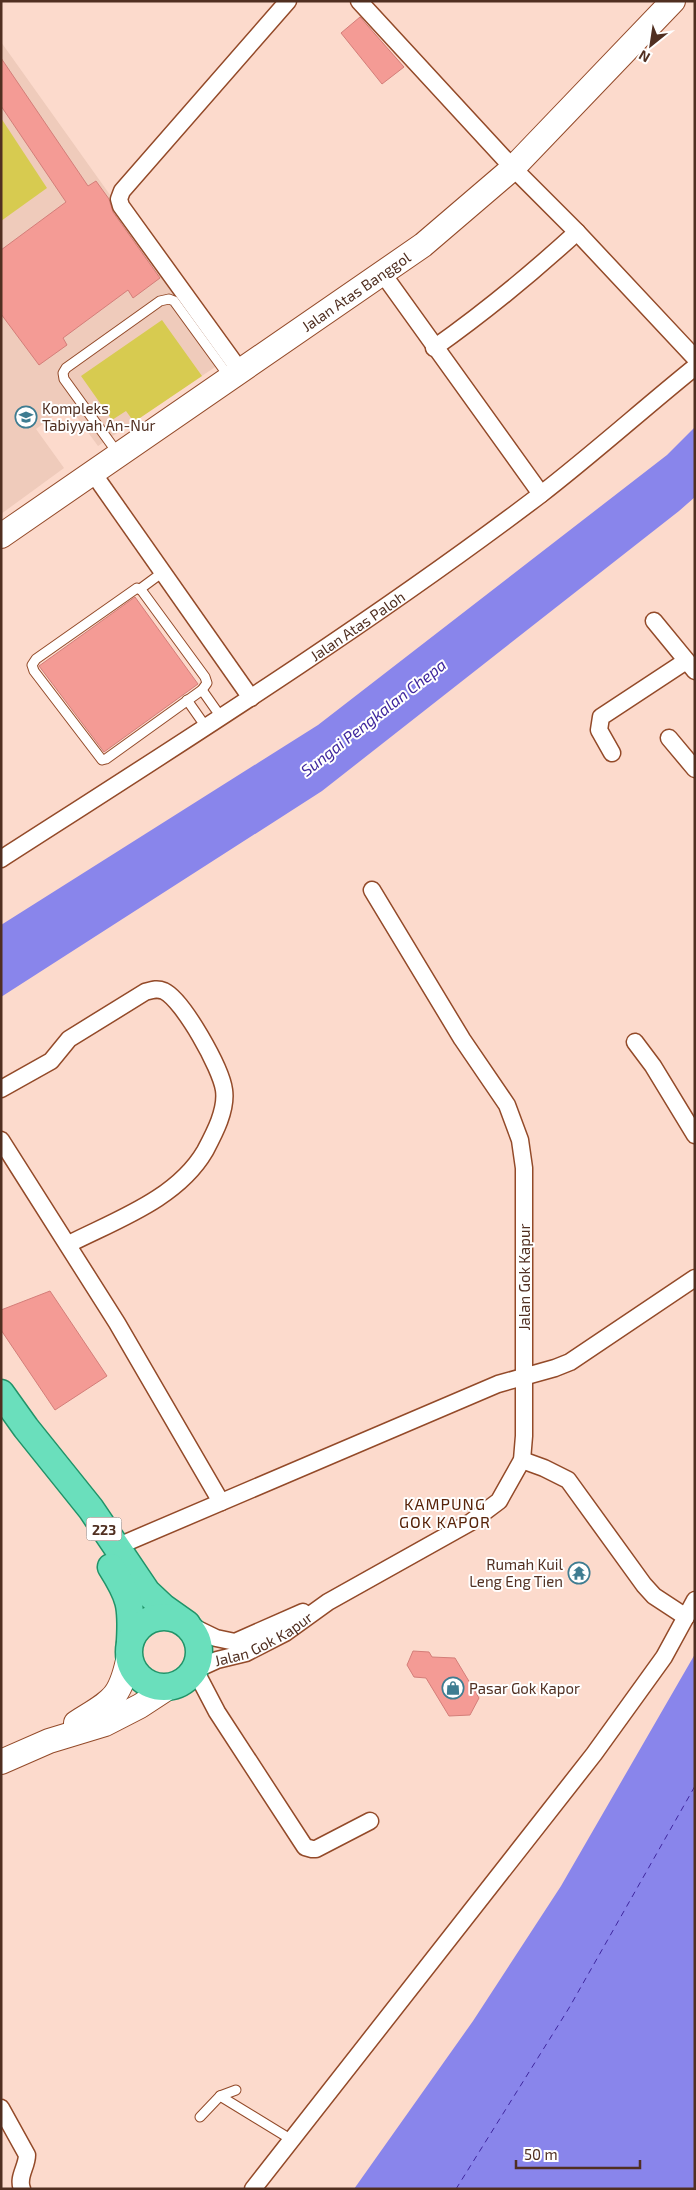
<svg xmlns="http://www.w3.org/2000/svg" width="696" height="2190" viewBox="0 0 696 2190" font-family="'Exo 2',sans-serif">
<style>
.built{fill:#efcbbb}
.green{fill:#d7cb50}
.water{fill:#8985eb}
.lines{fill:none;stroke-linecap:round;stroke-linejoin:round}
.ferry{stroke:#3f279e;stroke-width:1;stroke-dasharray:6 5;stroke-linecap:butt}
.building{fill:#f49b95;stroke:#d47e79}
.lane-casing{stroke:#934a29;stroke-width:11}
.street-casing{stroke:#934a29;stroke-width:19}
.secondary-casing{stroke:#934a29;stroke-width:26}
.primary-casing{stroke:#219368;stroke-width:29}
.lane{stroke:#fff;stroke-width:9}
.street{stroke:#fff;stroke-width:16}
.secondary{stroke:#fff;stroke-width:24}
.primary{stroke:#6adfbc;stroke-width:26}
.labels{text-anchor:middle;dominant-baseline:central;stroke-width:4;stroke-linejoin:round;paint-order:stroke}
.shield{fill:#fff;stroke:#846d64;stroke-width:1}
.shield-label{font-size:14px;font-weight:bold;fill:#502f21}
.street-label{font-size:15px;fill:#502f21;stroke:#fff}
.poi-label{font-size:15px;fill:#502f21;stroke:#fff;text-anchor:start}
.water-label{font-size:16px;font-style:italic;fill:#3f279e;stroke:#fff}
.neighbourhood-label{font-size:16px;letter-spacing:1px;fill:#582309;stroke:#fff}
</style>
<rect width="100%" height="100%" fill="#fcdacc"/>
<polygon class="built" points="1,42 227,359 98,446 68,405 36,429 64,468 1,514"/>
<g class="green">
<polygon points="1,118 47,188 1,221"/>
<polygon points="162,320 202,376 134,422 126,411 112,420 81,376"/>
</g>
<g class="water">
<polygon points="695,427 695,497 679,511 322,791 1,997 1,925 318,725 667,455"/>
<polygon points="695,1654 695,2189 354,2189 473,2021 561,1886"/>
</g>
<g class="lines">
<polyline class="ferry" points="456,2189 569,2008 695,1786"/>
</g>
<g class="building">
<polygon points="360,17 404,67 382,84 341,33"/>
<polygon points="1,58 88,186 96,181 109,199 113,212 160,278 133,298 128,290 63,338 67,345 39,365 1,314 1,250 66,202 1,106"/>
<polygon points="135,597 198,684 104,752 39,666"/>
<polygon points="50,1291 107,1376 55,1410 1,1330 1,1310"/>
<polygon points="413,1651 429,1652 432,1657 455,1658 479,1698 470,1715 449,1716 426,1678 414,1677 407,1665"/>
</g>
<g class="lines">
<g class="lane-casing">
<g id="lane">
<polyline points="119,455 64,379 63,373 66,368 160,301 169,299 174,301 230,378"/>
<polygon points="137,588 142,591 205,677 207,683 202,690 106,759 102,760 34,671 32,665 36,659"/>
<polyline points="140,589 163,572"/>
<polyline points="202,690 221,717"/>
<polyline points="187,700 206,727"/>
<polyline points="220,2096 236,2090"/>
<polyline points="200,2117 220,2096 292,2140"/>
</g>
</g>
<g class="street-casing">
<g id="street">
<polyline points="359,1 513,168 577,232 695,358"/>
<polyline points="383,274 541,494"/>
<path d="M434,348C485,312 531,274 577,232"/>
<polyline points="241,372 121,206 119,199 122,191 288,1"/>
<polyline points="93,473 251,698"/>
<polyline points="654,621 695,671"/>
<polyline points="669,738 695,769"/>
<polyline points="612,753 599,730 601,717 686,661"/>
<path id="s1" d="M1,859C183,742 367,626 540,495C593,454 643,409 695,367"/>
<polyline points="635,1042 653,1066 695,1135"/>
<path d="M1,1089L51,1061L69,1039L145,992C152,990 157,988 164,991C183,1000 221,1068 224,1090C227,1110 214,1134 205,1151C177,1199 116,1220 69,1244"/>
<polyline points="1,1140 117,1323 221,1502"/>
<polyline points="522,1460 544,1468 568,1480 644,1585 654,1596 686,1617"/>
<polyline points="116,1547 498,1384 555,1368 570,1362 695,1278"/>
<polyline points="187,1624 216,1638 235,1642 303,1612"/>
<path id="s2" d="M370,1821L316,1849H312L305,1847L217,1712L195,1670L217,1660L246,1653L285,1633L328,1602L471,1522L499,1501L522,1460L524,1436V1168L520,1140L507,1105L462,1039L372,890"/>
<path d="M1,2108L27,2155C27,2167 17,2177 22,2189"/>
<polyline points="253,2189 594,1754 664,1657 695,1600"/>
</g>
</g>
<g class="secondary-casing">
<g id="secondary">
<path id="s3" d="M1,536L423,245L513,168L673,1"/>
<path d="M76,1723C112,1700 120,1700 129,1656"/>
<polyline points="1,1762 49,1741 105,1724 140,1706 169,1687"/>
</g>
</g>
<g class="primary-casing">
<g id="primary">
<polyline points="1,1393 26,1428 91,1509 147,1592 163,1607 187,1624"/>
<path d="M111,1567C130,1597 132,1606 130,1641"/>
<circle cx="164" cy="1652" r="35"/>
</g>
</g>
<use href="#lane" class="lane"/>
<use href="#street" class="street"/>
<use href="#secondary" class="secondary"/>
<use href="#primary" class="primary"/>
</g>
<defs>
<g id="school-ring" transform="scale(1.125)"><circle r="9.5" fill="#fff" stroke="#3e7c91" stroke-width="1.5"/><path d="M0-5L7-2L0 1L-7-2ZM-4 1L0 2.5L4 1V4Q0 6-4 4Z" fill="#3e7c91"/></g>
<g id="temple-ring" transform="scale(1.125)"><circle r="9.5" fill="#fff" stroke="#3e7c91" stroke-width="1.5"/><path d="M0-6L5-2H3V0L6.5 2.5H4V6H1.5V3h-3V6H-4V2.5H-6.5L-3 0V-2H-5Z" fill="#3e7c91"/></g>
<g id="shop-ring" transform="scale(1.125)"><circle r="9.5" fill="#fff" stroke="#3e7c91" stroke-width="1.5"/><path d="M-5-2.5h2.3a2.7 3.5 0 0 1 5.4 0H5L5.5 6h-11ZM-1.5-2.5h3a1.5 2.3 0 0 0-3 0Z" fill="#3e7c91"/></g>
</defs>
<g fill-rule="evenodd">
<use href="#school-ring" x="26" y="417"/>
<use href="#temple-ring" x="579" y="1573"/>
<use href="#shop-ring" x="453" y="1688"/>
</g>
<g class="labels">
<rect class="shield" x="86.5" y="1517.5" width="35" height="23" rx="4"/>
<g class="shield-label">
<text x="104" y="1529">223</text>
</g>
<g class="street-label">
<text stroke="none"><textPath href="#s3" startOffset="431">Jalan Atas Banggol</textPath></text>
<text stroke="none"><textPath href="#s1" startOffset="426">Jalan Atas Paloh</textPath></text>
<text transform="translate(524 1277) rotate(-90)">Jalan Gok Kapur</text>
<text stroke="none"><textPath href="#s2" startOffset="356">Jalan Gok Kapur</textPath></text>
</g>
<g class="poi-label">
<text x="42" y="408">Kompleks<tspan x="42" dy="17">Tabiyyah An-Nur</tspan></text>
<text x="563" y="1564" text-anchor="end">Rumah Kuil<tspan x="563" dy="17">Leng Eng Tien</tspan></text>
<text x="469" y="1688">Pasar Gok Kapor</text>
</g>
<g class="water-label">
<text transform="translate(373 717) rotate(-38)">Sungai Pengkalan Chepa</text>
</g>
<g class="neighbourhood-label">
<text x="445" y="1503">KAMPUNG<tspan x="445" dy="18">GOK KAPOR</tspan></text>
</g>
</g>
<rect width="696" height="2190" fill="none" stroke="#502f21" stroke-width="5"/>
<g transform="translate(651 45) rotate(210)" stroke="#ffffff" stroke-width="4" paint-order="stroke">
<path d="M0-4L9 19L0 12L-9 19Z" fill="#502f21"/>
<text y="-8" font-size="14" font-weight="bold" text-anchor="middle" fill="#502f21">N</text>
</g>
<path d="M516 2160v8h124v-8" fill="none" stroke="#502f21" stroke-width="2.5"/>
<text x="524" y="2160" font-size="15" fill="#502f21" stroke="#ffffff" stroke-width="4" paint-order="stroke">50 m</text>
</svg>
